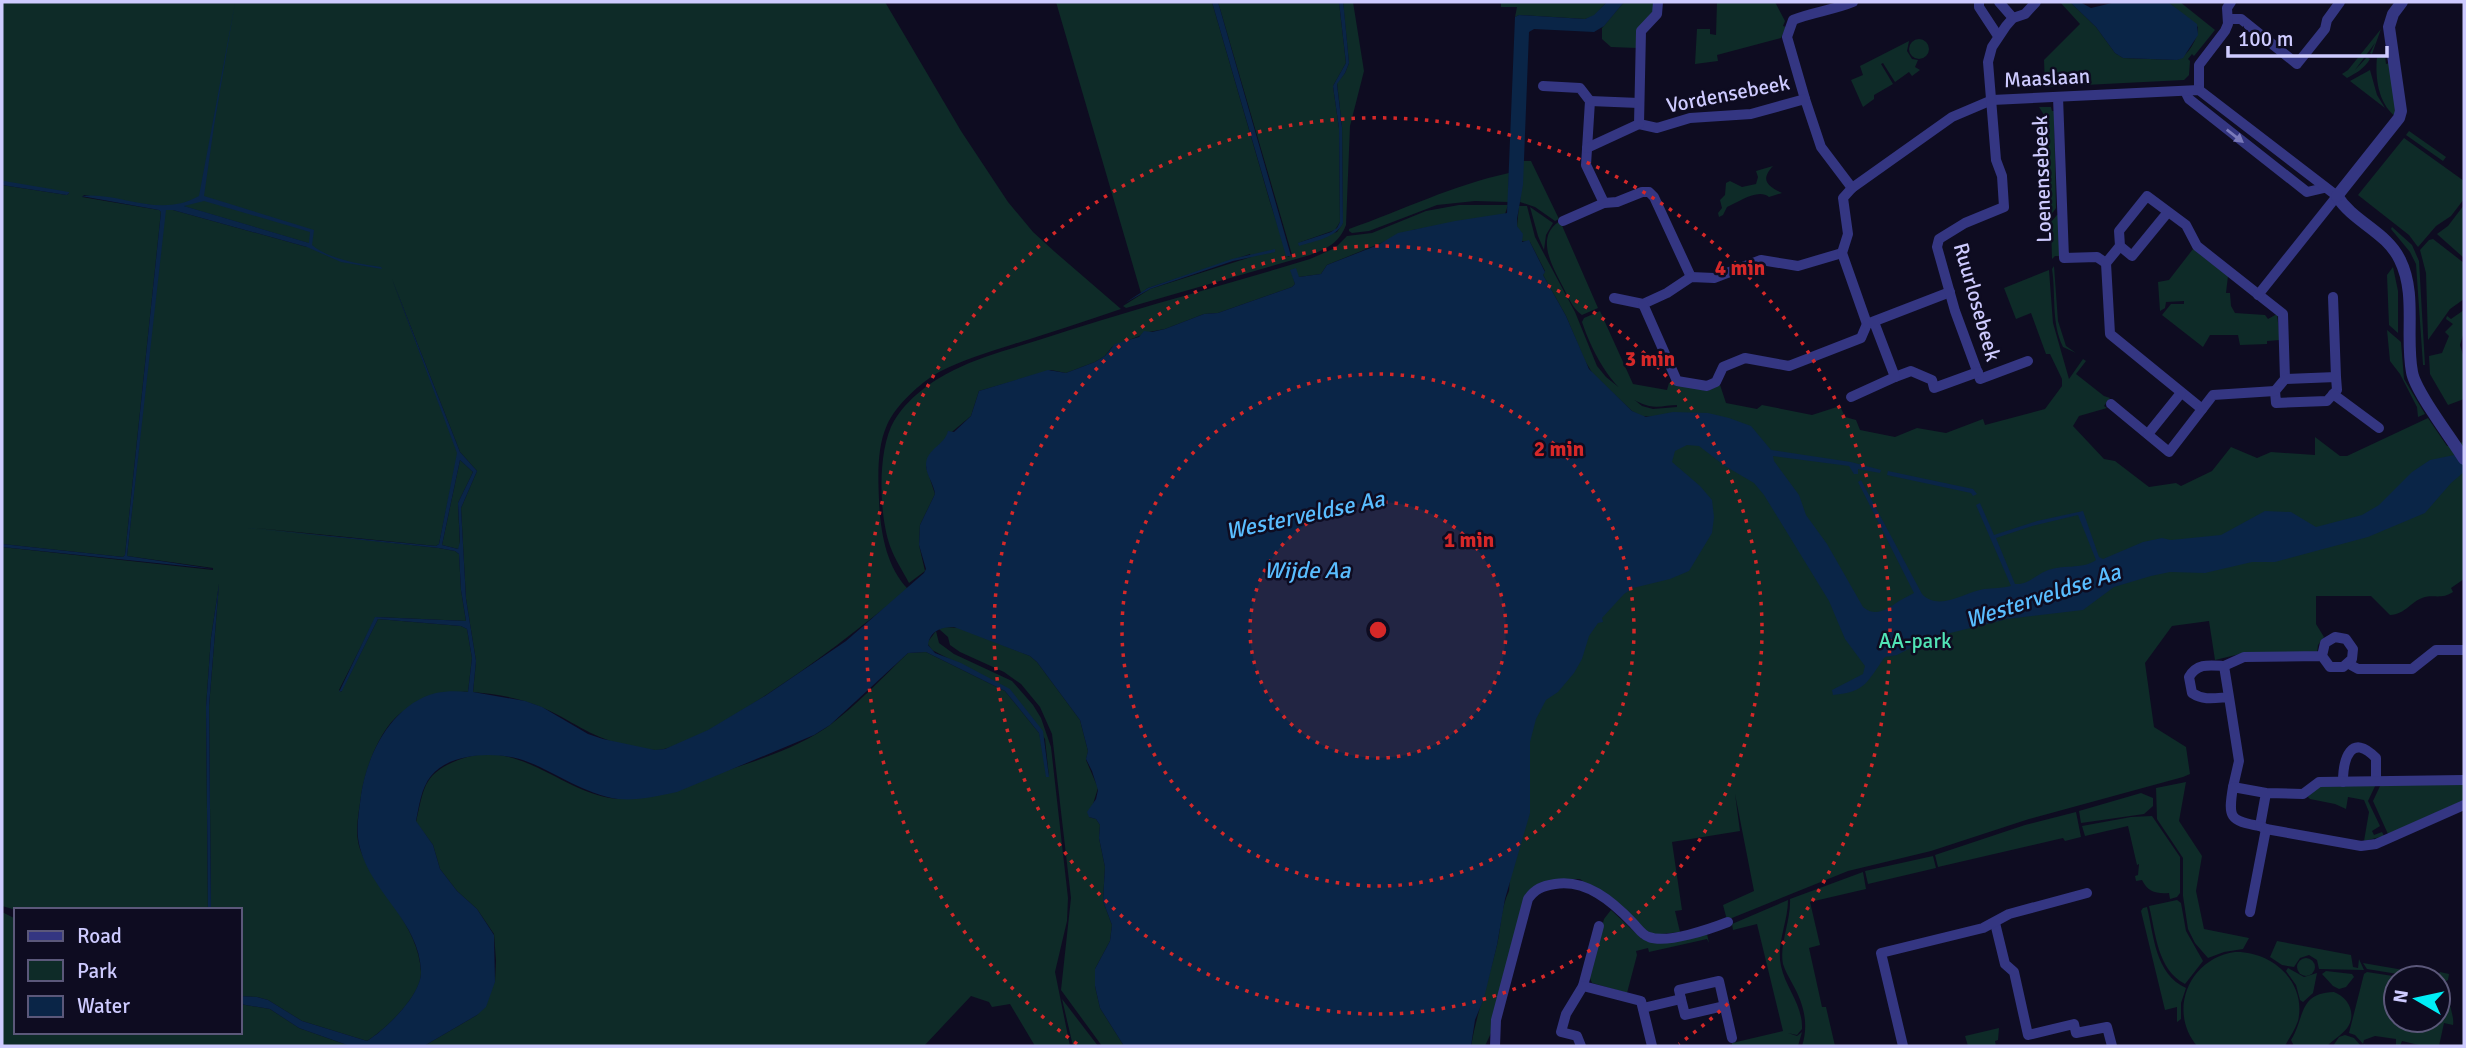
<svg xmlns="http://www.w3.org/2000/svg" width="2466" height="1048" viewBox="0 0 2466 1048" font-family="Signika,sans-serif">
<style>
.green{fill:#0e2b28}
.water{fill:#0a2547;fill-rule:evenodd}
.lines{fill:none;stroke-linecap:round;stroke-linejoin:round}
.minor{stroke:#343682;stroke-width:10}
.tertiary{stroke:#343682;stroke-width:12}
.oneway{fill:#7979ba}
.ring{fill:none;stroke:#d62828;stroke-width:3.5;stroke-dasharray:3.5 7}
.labels{text-anchor:middle;dominant-baseline:central;stroke-width:5;stroke-linejoin:round;paint-order:stroke}
.street-label{font-size:21px;fill:#cecbff;stroke:#0e0c21}
.park-label{font-size:21px;fill:#51e5b6;stroke:#0e0c21}
.water-label{font-size:23px;font-style:italic;fill:#59bdff;stroke:#0e0c21}
.centre{fill:#d62828;stroke:#0e0c21;stroke-width:3.5}
.ring-label{font-size:21px;text-anchor:middle;font-weight:bold;fill:#d62828;stroke:#0e0c21;stroke-width:5;stroke-linejoin:round;paint-order:stroke}
</style>
<rect width="100%" height="100%" fill="#0e0c21"/>
<g class="green">
<path d="M2,2H885L961,131L1008,202L1033,232L1055,252L1121,309C1086,321 1050,333 1014,344C989,352 962,360 939,372C920,383 896,405 887,425C877,447 878,476 879,499C880,530 886,567 908,589C853,634 797,677 736,714C714,727 689,743 664,749C652,752 635,747 622,744C590,737 570,719 541,707C520,698 496,694 473,692L476,661L466,599L461,508L477,471L460,452L392,279L458,453L439,544L436,546L247,527L439,548L455,551L459,554L461,590L466,621L376,617L339,690L341,692L378,619L461,626L467,629L472,658L468,692C455,691 445,696 433,700C424,703 415,705 407,709C381,723 365,769 361,796C359,813 354,832 360,849C375,891 419,924 421,972C422,995 385,1030 367,1041L302,1021L268,1000L257,997L240,996V910H211L209,706L219,584L211,638L206,707L208,910H16L2,906V547L213,570V568L127,556L164,213L166,210H173L307,247L308,243L183,206H157L84,195L82,197L159,210L161,212L125,555L123,557L2,544V185L67,195L69,193L2,182Z"/>
<path d="M1056,2H1212L1270,202L1288,257L1292,255L1218,2H1339L1346,63L1333,86L1339,128L1340,222L1335,230L1298,243L1337,232L1343,223L1342,127L1337,83L1345,73L1349,63L1343,2H1353L1364,71L1350,126L1346,225C1339,243 1327,249 1310,255L1126,308L1123,306L1150,289L1251,257L1250,254L1148,288L1141,293Z"/>
<polygon points="1501,2 1607,2 1594,16 1585,19 1519,15 1515,17 1517,7 1501,7"/>
<polygon points="1624,2 1655,2 1655,12 1637,48 1611,47 1602,39 1602,28"/>
<polygon points="1717,2 1775,2 1785,21 1783,26 1786,27 1781,38 1717,55 1718,61 1695,64 1697,29 1710,29 1710,34 1716,35"/>
<path d="M2060,2H2070L2096,27L2115,53L2123,58L2177,60C2188,56 2198,39 2198,27L2168,2H2180L2215,30L2194,56L2192,54L2188,59L2190,61L2189,75L2184,80L2045,87L2044,60L2080,24Z"/>
<path d="M2381,29L2372,54L2370,53L2375,43L2355,70L2367,57L2370,59C2364,69 2356,73 2347,78L2342,74L2348,70Z"/>
<circle cx="1919" cy="49" r="10"/>
<polygon points="1909,41 1907,51 1912,59 1918,60 1915,67 1920,70 1912,76 1909,72 1895,82 1883,63 1881,64 1893,84 1874,95 1874,99 1863,107 1851,80 1863,75 1860,66"/>
<path d="M2385,56L2386,64L2390,63L2396,110L2395,116C2378,103 2375,77 2377,57Z"/>
<polygon points="2370,70 2377,95 2385,108 2350,81"/>
<polygon points="2039,107 2051,107 2052,111 2054,111 2056,208 2051,215 2044,115"/>
<polygon points="2409,131 2446,157 2443,161 2406,135"/>
<polygon points="2404,138 2464,181 2464,199 2451,216 2436,226 2418,247 2409,235 2358,195"/>
<polygon points="1523,161 1531,161 1559,219 1555,221 1535,207 1520,202"/>
<path d="M1773,166C1760,180 1767,186 1782,193L1769,197C1758,188 1739,202 1727,207L1723,215L1719,217L1718,213L1722,208L1720,200L1725,195L1726,183L1730,181L1742,187L1756,184L1758,177L1756,171Z"/>
<path d="M1509,173L1508,202L1475,201L1437,205L1369,231L1352,233L1349,231V229C1403,210 1453,185 1509,173Z"/>
<path d="M1459,205H1508L1505,214L1413,230L1327,265L1321,274L1299,277L1291,270L1295,284L1292,287L1218,313L1204,314L1165,329L1149,332L1112,347L1105,356L1095,362L1066,373L1051,370L979,391L971,416L947,436L926,467L935,494L920,525L919,545L925,571L909,583C903,571 895,560 890,546C879,515 877,450 894,421C907,399 931,381 954,370C982,356 1015,348 1045,338C1132,309 1222,286 1310,259L1335,248L1347,236L1372,233L1426,211Z"/>
<polygon points="2464,205 2464,258 2437,234 2448,226"/>
<path d="M1519,206H1527L1535,237L1575,312L1597,366L1606,377L1642,406L1653,409L1677,407V405C1668,405 1659,408 1649,406C1615,398 1592,352 1582,322L1584,318L1600,311L1633,384L1667,390L1669,383L1708,391L1720,385L1726,403L1757,409L1762,405L1812,415L1840,406L1845,417L1856,420L1860,430L1895,437L1917,428L1946,433L1983,419L1985,425L2045,409L2062,386V379L2050,354H2046L2031,313L2016,319L2004,288L2049,270L2053,323L2069,379L2083,359L2086,361L2076,374L2104,396L2110,398L2104,406L2107,408L2079,416L2073,426L2104,459L2115,461L2149,487L2176,483L2181,486L2212,471L2231,447L2257,458L2271,452L2315,455V437L2340,456H2347L2428,418L2447,446L2464,442V453L2453,456L2464,472V579L2451,588L2453,592C2443,599 2436,595 2425,597C2412,600 2405,615 2390,615L2371,596H2316V624L2324,637L2318,645L2317,653L2240,654L2215,660L2209,621L2172,626L2145,663L2154,727L2186,747L2190,774L2183,777L2029,819L1931,851L1848,871L1727,920L1723,905L1754,891L1735,794L1740,831L1672,842L1682,910L1675,911L1680,932L1652,935L1580,879H1560L1536,886L1491,1033L1485,1046H1471C1477,1012 1489,979 1497,945C1501,927 1501,907 1509,891L1522,723L1671,464L1672,413L1654,417L1641,416L1632,411L1593,374L1585,361L1566,316L1543,275L1545,271L1530,242L1522,241L1517,226Z"/>
<polygon points="1530,207 1553,223 1546,235 1544,250 1538,236"/>
<polygon points="2057,215 2060,215 2059,256 2055,256 2052,259 2051,222"/>
<path d="M1560,221L1598,308L1582,315C1573,309 1568,297 1563,287C1553,267 1534,237 1560,221Z"/>
<polygon points="2392,227 2412,245 2419,261 2425,365 2423,365 2416,264 2410,252 2391,229"/>
<polygon points="2433,239 2464,263 2464,299 2450,309 2428,340 2426,273 2420,250 2429,240"/>
<polygon points="2193,249 2228,276 2226,293 2230,293 2231,306 2235,313 2265,315 2268,319 2277,314 2280,340 2267,341 2267,344 2240,345 2238,335 2210,335 2203,347 2162,315 2171,304 2184,304 2184,301 2166,302 2165,308 2160,311 2158,282 2169,280"/>
<path d="M2054,266L2058,321L2066,346L2076,353L2063,347C2051,322 2056,295 2052,269Z"/>
<polygon points="2393,267 2398,291 2398,333 2389,325 2387,275"/>
<polygon points="2464,310 2464,332 2460,345 2464,358 2464,399 2448,405 2430,374 2429,356 2442,353 2449,336 2445,332 2453,324 2446,319 2447,316 2451,319"/>
<polygon points="2387,330 2401,342 2404,379 2425,414 2418,417 2417,407 2400,374 2390,361"/>
<polygon points="460,460 473,472 458,503 460,546 458,549 442,545"/>
<polygon points="944,627 961,628 1030,656 1037,662 1080,720 1088,751 1086,760 1098,788 1089,817 1096,819 1100,825 1099,838 1105,867 1103,901 1112,925 1110,941 1095,969 1095,986 1100,1008 1124,1046 1102,1046 1061,990 1071,898 1052,734 1040,707 1021,684 1004,672 960,652 950,645 948,637 939,629"/>
<path d="M936,631L939,643L954,654L1012,681L1033,705L1041,718L1051,747L1068,898L1067,921L1055,972L1070,1046H1035L1010,1004L992,1007L989,1002L971,996L924,1046H424L477,1015L495,982L496,961L494,934L477,909L457,891L440,869L433,845L416,822C424,788 423,774 458,760C524,733 574,809 635,798C651,795 666,789 681,784C723,772 796,751 830,725C858,704 883,677 908,653L926,652L1005,691L1039,733L1049,777L1045,739L1011,691L932,650L927,643Z"/>
<polygon points="2186,782 2179,821 2202,856 2196,891 2204,929 2249,938 2243,949 2224,952 2208,958 2195,943 2188,929 2183,896 2183,858 2157,819 2156,788"/>
<polygon points="2464,783 2464,800 2388,834 2373,801 2381,784"/>
<polygon points="2376,784 2368,801 2380,826 2372,831 2374,835 2382,832 2384,836 2364,841 2369,812 2364,800 2348,797 2346,809 2335,804 2310,799 2306,795 2321,785"/>
<polygon points="2141,793 2153,798 2153,806 2144,814 2081,823 2079,811"/>
<polygon points="2076,812 2081,837 2065,841 2063,838 1938,867 1935,855 2025,825"/>
<path d="M2152,816L2180,857V893L2177,897L2170,899L2169,893C2156,894 2148,892 2142,880L2136,881L2135,876L2138,875L2139,864L2137,865L2128,826L2085,836L2082,826L2131,817Z"/>
<polygon points="1933,856 1936,868 1868,884 1865,871"/>
<path d="M1863,872L1866,889L1810,902L1820,945L1809,948L1822,1007H1826L1835,1046H1802C1809,1024 1804,1004 1792,983C1789,977 1785,971 1783,964C1779,944 1791,921 1790,899Z"/>
<path d="M1788,900C1788,922 1776,944 1781,966C1786,989 1803,1005 1802,1029L1797,1035L1788,1033L1797,1036L1802,1032L1798,1046H1732V1043L1783,1031L1757,924L1733,930L1732,924Z"/>
<path d="M2177,900L2181,903L2186,931L2203,961L2185,984C2157,969 2156,934 2149,906Z"/>
<path d="M2147,907C2154,936 2155,974 2186,988L2181,1003V1019L2177,1022V1007L2165,1010L2141,911L2143,908Z"/>
<polygon points="1611,910 1642,939 1707,934 1709,943 1707,939 1649,952 1648,948 1636,951 1637,955 1627,993 1592,983 1589,976 1604,919"/>
<polygon points="2,912 16,919 16,1032 240,1032 240,1004 270,1009 299,1028 350,1046 2,1046"/>
<polygon points="2277,941 2351,955 2353,967 2358,968 2359,959 2364,970 2319,969 2317,960 2309,955 2300,958 2294,967 2282,965 2270,957"/>
<path d="M2235,952C2272,951 2307,982 2298,1021C2295,1030 2289,1038 2285,1046H2197C2167,1010 2190,958 2235,952Z"/>
<circle cx="2306" cy="967" r="9"/>
<polygon points="2363,963 2438,976 2440,972 2449,974 2448,980 2444,982 2438,981 2438,978 2422,978 2367,969"/>
<polygon points="2288,968 2304,977 2317,973 2313,993 2303,1002 2300,1000 2296,985 2286,971"/>
<polygon points="2326,971 2352,974 2354,977 2346,987 2339,989 2333,986 2322,974"/>
<path d="M2367,972L2406,978H2396V1020H2438V983L2444,984C2446,994 2455,1017 2453,1025L2444,1023L2439,1046H2423L2402,1041L2400,1046H2396V1039L2375,1036L2364,1040L2363,1044L2369,1046H2365L2355,1035L2349,1033L2364,974Z"/>
<path d="M2334,992C2347,997 2356,1011 2349,1025C2345,1033 2333,1040 2327,1046H2294L2291,1040C2305,1018 2298,993 2334,992Z"/>
<polygon points="1062,999 1098,1046 1073,1046"/>
<polygon points="1999,1028 1998,1040 1995,1041 1996,1046 1968,1046 1965,1036"/>
<polygon points="2345,1035 2354,1038 2361,1046 2333,1046 2339,1037"/>
</g>
<g class="water">
<polygon points="1212,2 1218,2 1291,256 1286,256"/>
<path d="M1339,2H1343L1344,10L1349,63L1345,73L1337,84L1342,127L1343,223C1336,238 1314,241 1299,246L1298,243L1331,232L1337,228L1340,222L1339,128L1333,86L1346,63Z"/>
<path d="M1607,2H1624L1604,26L1594,32L1534,29L1529,32L1523,185L1517,219V226L1523,234L1522,242L1529,240L1545,272L1543,275L1566,316L1589,369L1632,411L1646,417L1673,412L1708,413L1729,418L1751,426L1771,450L1851,462L1881,470L1880,473L1858,469V474H1854L1849,466L1773,456L1774,461L1799,495L1806,515L1827,544L1863,607C1876,618 1887,609 1899,601C1904,598 1909,596 1914,593L1858,482L1861,480L1922,594C1939,612 1965,592 1984,589C1993,588 2003,588 2011,586L1976,505L1980,503L1994,535L2037,521L2083,511L2099,557L2103,559L2143,542L2162,538L2171,540L2221,535L2265,511L2291,512L2316,527L2362,515L2379,505L2412,472L2430,460L2464,453V472L2451,483L2425,513L2368,537L2275,562H2252L2205,573L2170,572L2151,576L2114,587L2083,610L2007,619L1930,638L1897,655L1885,657C1867,681 1867,692 1833,695L1832,690L1863,674L1865,666L1845,639L1829,601L1764,495L1754,483L1725,466L1699,446L1687,445L1675,451L1672,462L1700,486L1712,500L1714,517L1712,533L1689,571L1670,579L1633,588L1624,594L1602,618L1603,622L1598,623L1589,636L1582,659L1574,673L1558,692L1546,700L1536,719L1530,742V813L1505,899L1497,945L1484,998L1475,1020L1471,1046H1124L1100,1008L1095,986V969L1110,941L1112,925L1103,901L1105,867L1099,838L1100,825L1096,819L1089,817L1087,812L1096,799L1098,790L1092,771L1086,759L1088,751L1080,720L1037,662L1030,656L954,627C941,627 930,631 928,645L935,653L961,663L1010,689L1043,731L1049,777H1046L1039,733L1005,691L926,652L908,653L830,725L814,735L677,792C659,796 636,801 618,799C584,794 559,774 528,762C501,751 451,751 431,776C421,788 419,807 416,821L433,845L440,869L457,891L477,909L494,935L495,982L486,1007L477,1015L424,1046H350L299,1028L270,1009L240,1004V996L257,997L268,1000L302,1021L367,1041C385,1030 422,995 421,971C419,921 372,894 360,848C355,830 359,813 361,795C367,754 392,704 436,693C446,691 458,691 468,692L472,658L467,629L461,626L378,619L342,691L339,692L375,617L466,621L461,590L459,554L455,551L439,548L247,528L436,546L439,544L457,453L392,279L460,452L477,471L461,508L466,599L476,661L473,692L525,701L542,707L588,734L603,739L655,750L665,749L708,730L765,696L846,641L924,573L926,569L919,545L920,525L935,494C934,484 926,475 926,465C926,449 945,445 948,431L954,432L971,416L979,391L1048,370L1066,373L1095,362L1105,356L1115,344L1139,337L1144,331L1152,332L1165,329L1204,314L1218,313L1292,287L1295,284L1290,270L1296,268L1299,277L1321,274L1327,265L1378,245L1398,233L1455,221L1507,213L1515,17L1519,15L1585,19L1594,15ZM460,460L473,472L458,503L460,542L458,549L442,545ZM2078,515L2096,560C2082,570 2061,564 2046,571C2034,576 2028,585 2015,584L1996,538L2032,526Z"/>
<polygon points="2070,2 2080,2 2091,8 2116,2 2168,2 2197,24 2198,35 2183,58 2177,60 2123,58 2115,53 2096,27"/>
<path d="M235,3L214,126L204,196L314,230L312,245C328,259 359,264 381,267L382,269L341,262L307,247L173,210H166L127,556L214,569L2,547V544L123,557L125,555L161,212L159,210L81,196C119,191 159,219 199,196ZM204,201L310,232L309,243L184,206Z"/>
<polygon points="4,181 69,192 69,193 67,195 2,185"/>
<polygon points="1275,249 1275,252 1233,261 1150,289 1125,303 1148,288 1232,259"/>
<polygon points="1888,471 1973,489 1977,494 1973,496 1971,493 1887,475"/>
<polygon points="219,584 209,706 211,910 208,910 206,707 211,638"/>
</g>
<g class="lines">
<g class="minor">
<polyline points="1979,2 1979,7 1998,36"/>
<polyline points="1999,2 2013,18"/>
<polyline points="2228,19 2241,19 2297,64 2325,29 2327,20 2340,2"/>
<polyline points="1543,86 1580,88 1590,101 1586,165 1604,203"/>
<polyline points="2199,90 2199,65 2225,31 2228,24 2227,8 2231,2"/>
<polyline points="2185,91 2189,99 2307,192 2324,188"/>
<polyline points="2058,97 2064,258 2097,257 2106,263"/>
<path d="M1805,99L1787,37L1793,20C1813,12 1834,10 1853,2"/>
<polyline points="1590,101 1639,103"/>
<polyline points="1639,124 1657,128 1690,118 1751,114 1805,99 1821,147 1852,188"/>
<polyline points="1587,148 1639,124 1641,31 1657,14 1658,2"/>
<polyline points="2168,212 2132,256 2120,246 2119,231 2147,196 2186,225 2197,246 2283,314 2285,379"/>
<polyline points="1563,221 1604,203 1617,202 1642,192 1649,192 1654,197 1691,277"/>
<polyline points="2120,246 2106,263 2110,334 2202,409"/>
<polyline points="2333,297 2336,377 2285,379 2275,391 2276,403 2327,401 2337,390 2336,377"/>
<polyline points="1614,298 1643,304 1667,293 1691,277 1714,278 1761,260 1798,266 1842,253"/>
<polyline points="1643,304 1677,381 1707,386 1716,382 1723,367 1745,358 1789,366 1861,338 1867,324 1950,292"/>
<polyline points="1867,324 1842,253 1848,234 1843,198 1852,188 1952,117 1992,100 2199,90 2337,196 2258,295"/>
<polyline points="2028,361 1980,379 1955,311 1937,247 1939,239 1965,223 2004,207 2002,176 1996,160 1988,62 1992,47 2006,26 2013,18 2025,14 2036,2"/>
<polyline points="1895,377 1911,371 1932,380 1934,388 1978,372"/>
<polyline points="2333,394 2379,428"/>
<polyline points="1851,397 1895,377 1874,322"/>
<polyline points="2111,404 2169,452 2213,395 2275,391"/>
<polyline points="2148,434 2181,393"/>
<polyline points="2349,664 2358,669 2412,669 2436,650 2464,650"/>
<polyline points="2224,666 2244,657 2322,656 2325,643 2335,637 2346,639 2353,649 2352,659 2343,667 2330,667 2322,656"/>
<path d="M2229,697L2224,666C2209,665 2197,663 2189,677L2192,693C2204,701 2215,698 2229,697L2239,761L2233,787"/>
<path d="M2343,782C2343,759 2351,732 2376,758V781"/>
<path d="M2266,793L2260,826C2229,821 2228,817 2233,787L2266,793L2303,794L2319,782L2464,780"/>
<polyline points="2260,826 2266,829 2361,846 2376,844 2464,805"/>
<polyline points="2250,912 2266,829"/>
<polyline points="1995,923 2005,964 2014,972 2028,1035 2074,1024 2076,1033 2107,1027 2112,1046"/>
<polyline points="1583,986 1599,926"/>
<polyline points="1681,999 1685,1015 1724,1006"/>
<polyline points="1643,1008 1681,999 1679,990 1719,981 1732,1038"/>
<path d="M1495,1046L1496,1020L1528,899C1535,889 1542,886 1555,884C1586,879 1612,901 1633,923C1638,928 1642,935 1649,937C1667,944 1710,929 1728,922"/>
<polyline points="1581,1046 1577,1036 1561,1032 1566,1014 1583,986 1641,1001 1652,1046"/>
<polyline points="1903,1046 1881,953 1983,928 2009,914 2087,893"/>
</g>
<g class="tertiary">
<path d="M2337,196C2353,222 2387,232 2400,260C2417,294 2405,336 2412,372C2415,391 2452,439 2464,459"/>
<polyline points="2337,196 2399,118 2401,111 2389,27 2393,14 2402,2"/>
</g>
</g>
<defs><path id="oneway-solid" d="M-6-.8H1V-3.2L6.5 0L1 3.2V.8H-6Z" transform="scale(1.75)"/></defs>
<use class="oneway" href="#oneway-solid" transform="translate(2235 136) rotate(38)"/>
<circle cx="1378" cy="630" r="128" fill="#d62828" fill-opacity=".12"/>
<g class="ring">
<circle cx="1378" cy="630" r="128"/>
<circle cx="1378" cy="630" r="256"/>
<circle cx="1378" cy="630" r="384"/>
<path d="M1077 1044A512 512 0 1 1 1679 1044"/>
</g>
<g class="labels">
<g class="street-label">
<text transform="translate(2047 78) rotate(-3)">Maaslaan</text>
<text transform="translate(1728 94) rotate(-11)">Vordensebeek</text>
<text transform="translate(2042 179) rotate(-92)">Loenensebeek</text>
<text transform="translate(1977 302) rotate(74)">Ruurlosebeek</text>
</g>
<g class="park-label">
<text x="1915" y="641">AA-park</text>
</g>
<g class="water-label">
<text transform="translate(1305 515) rotate(-12)">Westerveldse Aa</text>
<text x="1307" y="570">Wijde Aa</text>
<text transform="translate(2043 596) rotate(-18)">Westerveldse Aa</text>
</g>
</g>
<circle cx="1378" cy="630" r="10" class="centre"/>
<g class="ring-label">
<text x="1740" y="275">4 min</text>
<text x="1650" y="366">3 min</text>
<text x="1559" y="456">2 min</text>
<text x="1469" y="547">1 min</text>
</g>
<rect width="2466" height="1048" fill="none" stroke="#cecbff" stroke-width="7"/>
<rect x="14" y="908" width="228" height="126" fill="#0e0c21" stroke="#5b587a" stroke-width="2"/>
<rect x="28" y="931" width="35" height="10" fill="#343682" stroke="#5b587a" stroke-width="2"/>
<text x="77" y="943" font-size="21" fill="#cecbff">Road</text>
<rect x="28" y="960" width="35" height="21" fill="#0e2b28" stroke="#5b587a" stroke-width="2"/>
<text x="77" y="978" font-size="21" fill="#cecbff">Park</text>
<rect x="28" y="996" width="35" height="21" fill="#0a2547" stroke="#5b587a" stroke-width="2"/>
<text x="77" y="1013" font-size="21" fill="#cecbff">Water</text>
<g transform="translate(2417 999) rotate(279)"><circle r="33" fill="#0e0c21" stroke="#5b587a" stroke-width="2"/>
<path d="M0-5L12 26L0 18L-12 26Z" fill="#00eef6"/>
<text y="-10" font-size="19" font-weight="bold" text-anchor="middle" fill="#cecbff">N</text>
</g>
<path d="M2228 46v10h159v-10" fill="none" stroke="#cecbff" stroke-width="3.5"/>
<text x="2238" y="46" font-size="21" fill="#cecbff" stroke="#0e0c21" stroke-width="5" paint-order="stroke">100 m</text>
</svg>
